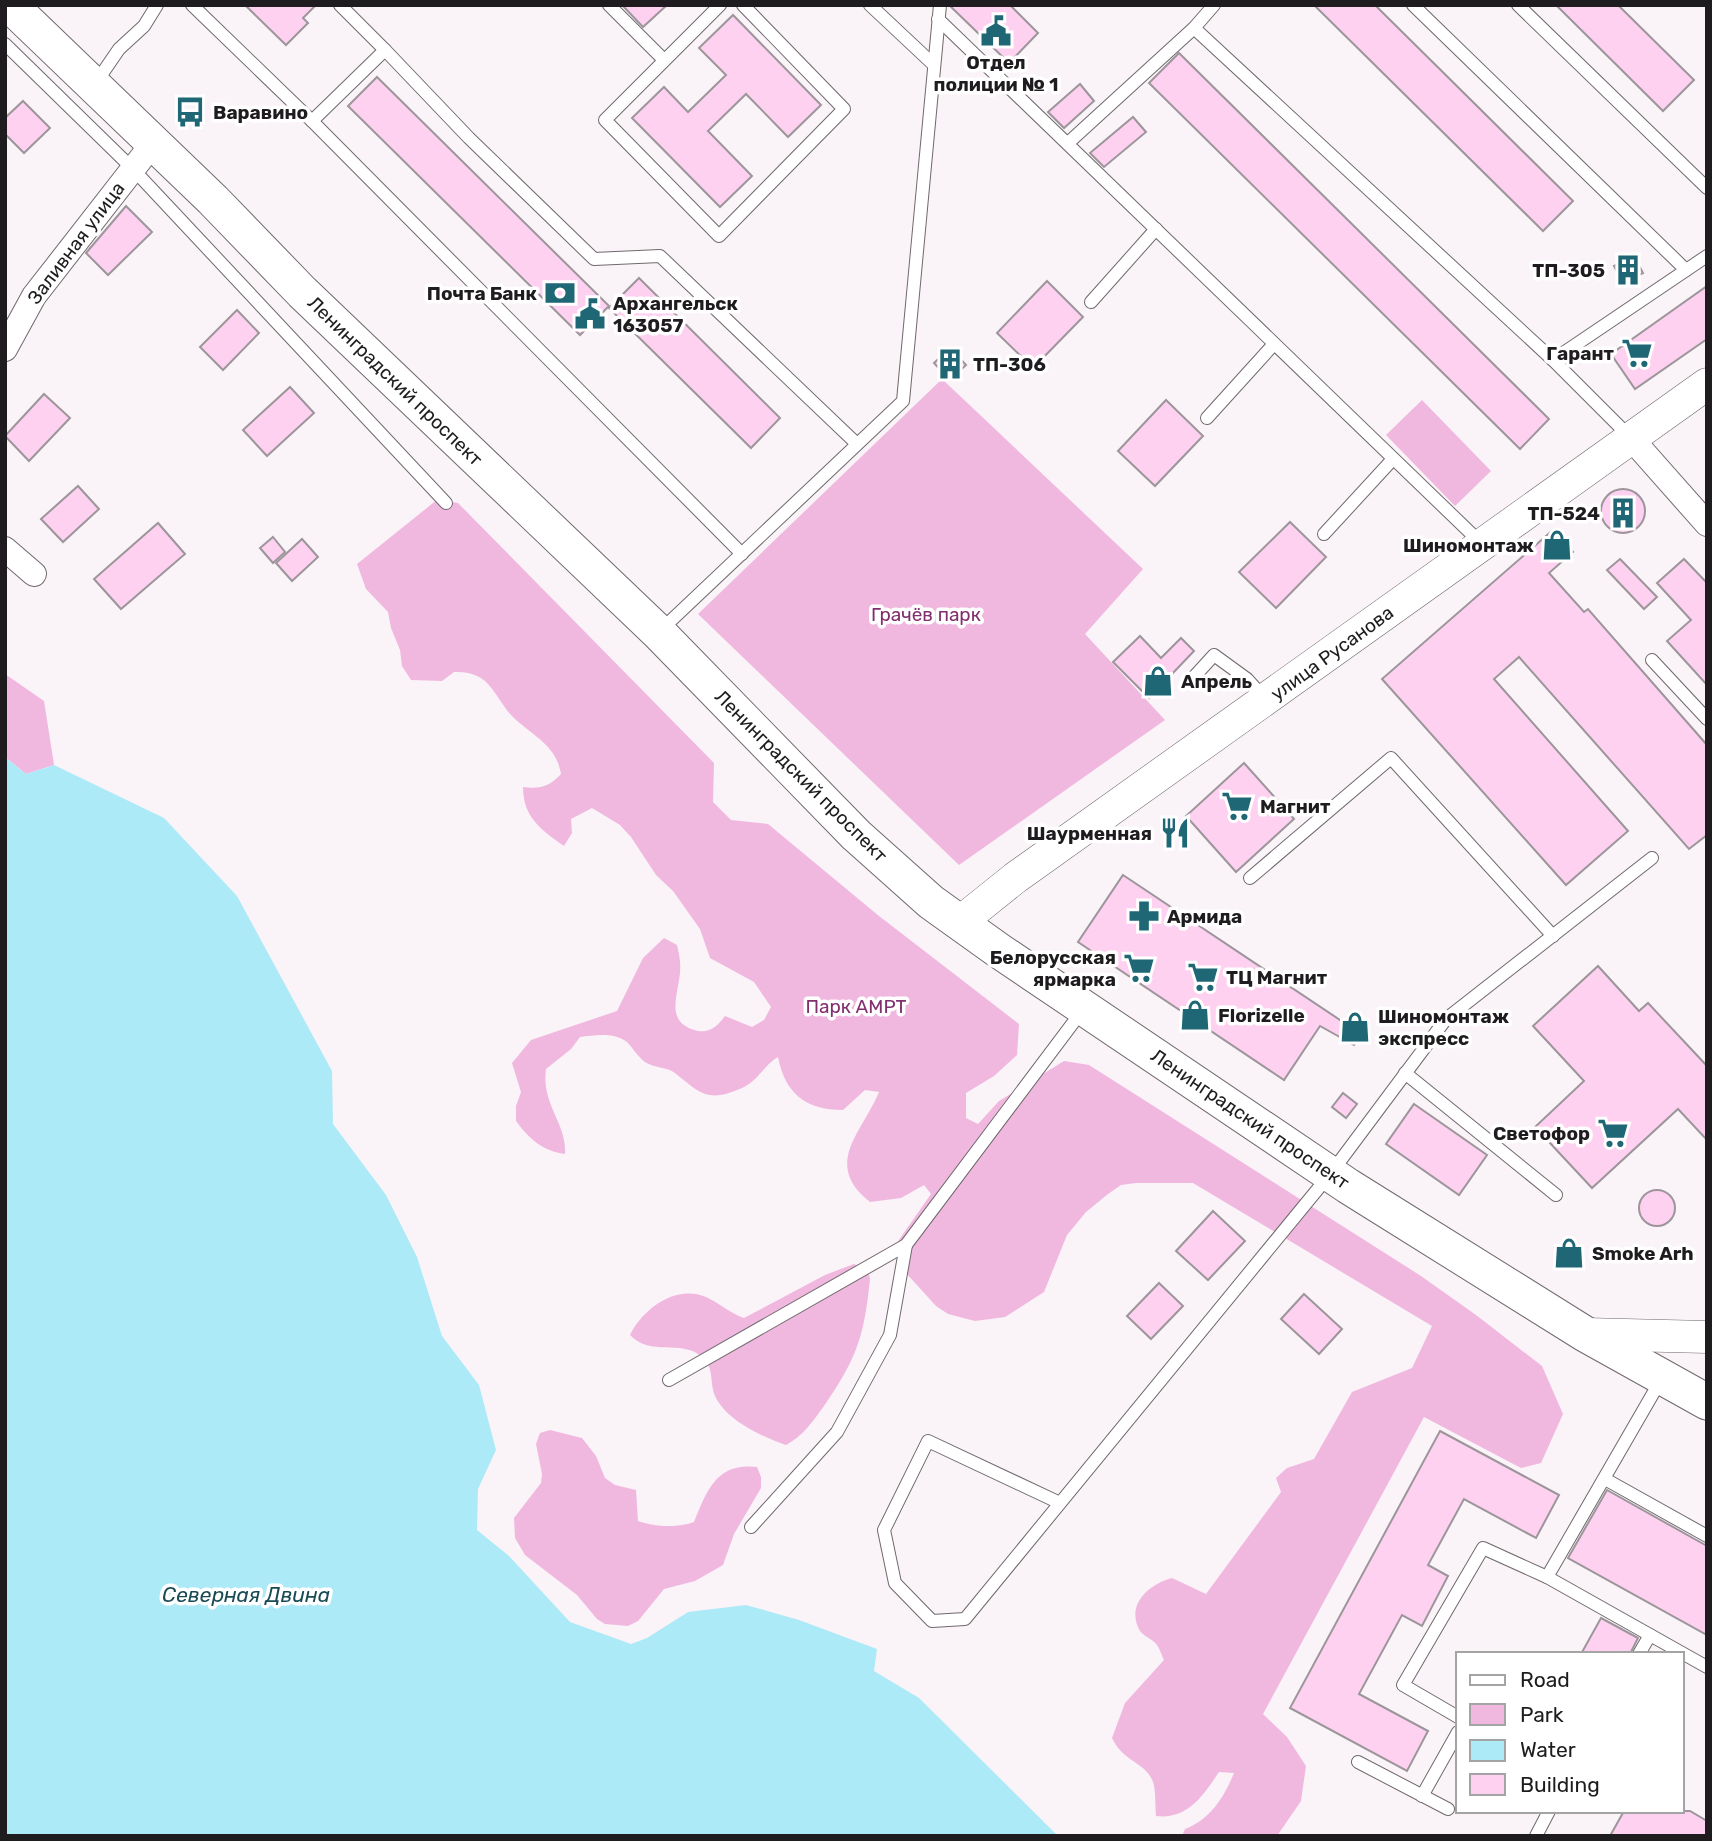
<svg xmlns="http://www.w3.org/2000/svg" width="1712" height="1841" viewBox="0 0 1712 1841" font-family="Rubik,sans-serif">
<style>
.green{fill:#f1b8df}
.water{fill:#adeaf8}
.building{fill:#fed1f0;stroke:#9c969a;stroke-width:2}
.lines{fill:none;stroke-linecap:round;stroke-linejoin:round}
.service-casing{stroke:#6f696d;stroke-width:14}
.minor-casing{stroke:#6f696d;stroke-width:26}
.tertiary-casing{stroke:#6f696d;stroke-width:33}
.secondary-casing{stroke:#6f696d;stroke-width:37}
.service{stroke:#fff;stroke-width:12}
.minor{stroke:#fff;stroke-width:24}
.tertiary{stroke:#fff;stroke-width:32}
.secondary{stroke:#fff;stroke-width:35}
.labels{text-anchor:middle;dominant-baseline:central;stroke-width:7;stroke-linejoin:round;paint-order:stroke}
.poi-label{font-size:19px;font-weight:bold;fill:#1e1c1e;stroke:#fff;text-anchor:start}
.street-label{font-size:19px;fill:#1e1c1e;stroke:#fff}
.park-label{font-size:19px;fill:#812f6e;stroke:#fff}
.water-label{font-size:21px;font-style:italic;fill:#194b55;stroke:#fff}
</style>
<rect width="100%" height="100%" fill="#faf3f8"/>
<g class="green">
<polygon points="942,379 1143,569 1085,634 1165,720 959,865 698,614"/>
<polygon points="1422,400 1491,471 1455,506 1386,435"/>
<path d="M438,499L458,503L714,763L713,802L731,820L768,824L879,916L1019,1024L1017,1055L994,1076L966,1093V1118L978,1124L999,1101L1064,1061L1089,1065L1421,1276L1476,1315L1542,1366L1563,1414L1541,1463L1521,1468L1424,1417L1263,1714L1287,1737L1306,1766L1301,1801L1277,1836H1182L1185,1829C1211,1819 1224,1797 1234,1773L1219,1772C1203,1796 1187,1820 1156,1816C1155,1805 1156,1791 1153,1782C1146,1762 1123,1762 1112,1738L1125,1703L1164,1660C1161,1654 1159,1645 1153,1641C1148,1637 1144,1636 1140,1631C1125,1605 1149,1584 1172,1578L1206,1594L1281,1492L1276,1478L1287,1468L1314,1459L1352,1392L1412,1368L1432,1326L1193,1183H1136L1121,1185L1108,1194L1086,1212L1067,1235L1044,1292L1005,1317L975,1321L948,1314L936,1306L906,1273L896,1244L931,1194L924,1185L901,1198L870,1202C822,1164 862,1133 879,1092L865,1090L843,1110C805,1110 785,1093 778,1057C764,1065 758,1081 742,1088C708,1103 701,1094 675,1073C667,1067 654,1068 645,1062C638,1057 633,1048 627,1042C615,1032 594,1035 580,1037L571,1049L546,1069C541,1105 567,1123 565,1154C543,1151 529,1139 516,1121V1106L521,1092L512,1063L531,1040L617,1011L643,958L664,938L677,945C679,954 681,962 680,972C678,997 664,1023 698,1031C711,1033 718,1025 725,1016L752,1027L764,1020L771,1007L754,982L710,958L700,929L673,891L656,875L631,837L620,825L592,808L571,819L572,833L564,846C541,830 523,817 523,787C540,789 549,787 561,774C556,744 532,736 512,716C502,706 496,691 485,681C475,673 466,672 454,672L442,681L411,680L402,666L400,650L391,628L388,612L366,589L357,564Z"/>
<polygon points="5,674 44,701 54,765 26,774 5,757"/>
<path d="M854,1264L868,1271L870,1279C864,1337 857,1358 824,1406C813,1421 803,1436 786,1445C762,1437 726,1420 715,1396C709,1381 715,1367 701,1356C680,1339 651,1357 630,1335C642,1310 675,1284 706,1297C719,1303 730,1313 744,1318L825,1275Z"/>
<path d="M550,1430L582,1438L596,1456L605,1478L615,1485L636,1490L638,1521C655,1527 677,1528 694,1522C707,1490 717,1462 757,1467L761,1477V1488L734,1534L723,1565L695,1581L664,1589L638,1621L628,1626L605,1624L597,1619L577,1595L525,1555L515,1538L514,1518L541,1483L542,1474L536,1444L540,1433Z"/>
</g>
<polygon class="water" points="5,757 26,774 54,765 164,818 237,896 332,1071 333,1124 386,1195 417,1257 442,1336 479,1385 496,1450 478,1489 477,1530 509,1556 570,1622 631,1644 647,1638 688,1612 746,1605 799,1620 877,1649 874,1671 919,1698 1058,1836 5,1836"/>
<g class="building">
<polygon points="245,5 316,5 303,18 308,23 286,45"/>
<polygon points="622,5 667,5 643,27"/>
<polygon points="949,5 1010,5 1038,33 1009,63"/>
<polygon points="1314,5 1375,5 1573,201 1543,231"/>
<polygon points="1556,5 1618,5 1694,80 1663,111"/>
<polygon points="733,15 821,105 788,137 746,94 708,131 752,176 720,207 632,118 664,87 688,112 726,75 699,48"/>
<polygon points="1179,53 1549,419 1520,449 1149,83"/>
<polygon points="377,77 609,306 580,335 348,106"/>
<polygon points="1080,84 1094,101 1064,128 1048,112"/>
<polygon points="23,101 50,128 24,153 5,134 5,118"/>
<polygon points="1133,117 1146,132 1104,167 1090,153"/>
<polygon points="126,206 152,232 108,275 86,253"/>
<polygon points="1634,256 1643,273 1623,283 1614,266"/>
<polygon points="639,278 780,418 751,448 609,308"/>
<polygon points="1047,281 1083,317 1033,368 997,333"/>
<polygon points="1707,286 1707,339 1635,389 1611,354"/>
<polygon points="237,310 259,333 223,370 200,347"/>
<polygon points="950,348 966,365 950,380 934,363"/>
<polygon points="290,387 314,413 267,456 243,430"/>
<polygon points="44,394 70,418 29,461 5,436"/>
<polygon points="1166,400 1203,436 1155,486 1118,451"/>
<polygon points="78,486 99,509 63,542 41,519"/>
<circle cx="1623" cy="511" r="22"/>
<polygon points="1290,522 1326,557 1276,608 1239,572"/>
<polygon points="158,523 185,554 121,609 94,579"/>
<polygon points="1553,530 1573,552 1549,573 1584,612 1588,609 1707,745 1707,835 1689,849 1519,657 1494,679 1628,831 1566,885 1382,679"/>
<polygon points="273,537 285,552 273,563 260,548"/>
<polygon points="302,539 318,557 292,581 276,563"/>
<polygon points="1620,559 1657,597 1644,609 1607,570"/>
<polygon points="1684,559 1707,583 1707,685 1667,641 1691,620 1657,583"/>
<polygon points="1140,636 1161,658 1181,638 1194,651 1149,698 1113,662"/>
<polygon points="1244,763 1294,819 1236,872 1186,816"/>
<polygon points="1123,875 1346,1024 1352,1013 1367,1022 1354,1045 1320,1026 1284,1080 1078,942"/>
<polygon points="1598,966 1639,1011 1648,1003 1707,1066 1707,1140 1678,1109 1592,1188 1535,1127 1584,1081 1533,1026"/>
<polygon points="1343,1093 1357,1104 1346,1118 1332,1107"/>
<polygon points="1414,1104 1487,1155 1459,1195 1386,1144"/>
<circle cx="1657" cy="1208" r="18"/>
<polygon points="1213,1211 1245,1241 1208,1280 1176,1251"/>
<polygon points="1159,1283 1183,1306 1151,1339 1127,1316"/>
<polygon points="1304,1294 1342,1329 1319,1354 1281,1319"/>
<polygon points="1440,1431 1559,1495 1536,1538 1464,1499 1428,1565 1448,1576 1422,1626 1402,1615 1359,1694 1428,1731 1407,1771 1290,1708"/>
<polygon points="1607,1490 1707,1546 1707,1635 1568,1558"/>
<polygon points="1601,1618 1638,1638 1630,1654 1581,1654"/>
<polygon points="1624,1811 1690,1811 1707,1821 1707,1836 1610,1836"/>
</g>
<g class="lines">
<g class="service-casing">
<g id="service">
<polyline points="192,5 312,121 742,554"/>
<polyline points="609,5 663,59"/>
<polyline points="720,5 605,120 719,236 844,109 743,5"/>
<polyline points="870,5 934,65"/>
<polyline points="1413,5 1686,270"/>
<polyline points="1518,5 1707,188"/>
<polyline points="938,19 1482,544"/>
<polyline points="1194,28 1553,360 1630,437"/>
<polyline points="5,44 132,168 446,503"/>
<polyline points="385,50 469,138 594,259 660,256 857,444"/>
<polyline points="95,84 119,49 144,26 157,5"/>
<polyline points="312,121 385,50 340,5"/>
<polyline points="1068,143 1194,28 1214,5"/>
<polyline points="1091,302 1156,229"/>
<polyline points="1553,360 1707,256"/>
<polyline points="1207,418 1274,344"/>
<polyline points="1324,534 1393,459"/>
<polyline points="661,630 903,401 940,5"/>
<polyline points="1652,660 1707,719"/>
<polyline points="1193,678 1214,655 1247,679 1266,700"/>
<polyline points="1250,878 1391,758 1553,936"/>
<polyline points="1405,1073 1556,1195"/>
<polyline points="669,1380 906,1245 1082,1011"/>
<polyline points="1605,1479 1707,1536"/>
<polyline points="1060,1503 928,1441 884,1530 895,1583 932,1621 965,1619 1331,1173 1446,1019 1652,858"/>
<polyline points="751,1527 837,1432 890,1335 906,1245"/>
<polyline points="1547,1577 1662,1378"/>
<polyline points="1639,1654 1650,1635"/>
<polyline points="1458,1717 1403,1685 1483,1548 1547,1577 1707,1667"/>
<polyline points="1358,1762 1448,1809"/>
<polyline points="1422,1796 1458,1732"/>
<polyline points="1536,1836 1549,1811"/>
</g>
</g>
<g class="minor-casing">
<g id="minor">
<polyline points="5,349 34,296 154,142"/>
<polyline points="1630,437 1707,524"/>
<polyline points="5,549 34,574"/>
</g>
</g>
<g class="tertiary-casing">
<g id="tertiary">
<polyline points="959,923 1015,878 1707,384"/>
<polyline points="1585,1334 1707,1337"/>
</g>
</g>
<g class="secondary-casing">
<polyline id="secondary" points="10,5 213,200 302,292 658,632 856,835 931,902 998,950 1348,1186 1585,1334 1707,1402"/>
</g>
<use href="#service" class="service"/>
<use href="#minor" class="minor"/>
<use href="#tertiary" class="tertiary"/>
<use href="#secondary" class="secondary"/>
</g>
<defs>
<g id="civic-bare" transform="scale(2.415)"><path d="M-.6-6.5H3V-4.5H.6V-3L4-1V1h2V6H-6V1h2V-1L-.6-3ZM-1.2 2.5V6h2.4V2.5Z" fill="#1f6775" stroke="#fff" stroke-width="2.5" paint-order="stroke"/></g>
<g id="bus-bare" transform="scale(2.415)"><path d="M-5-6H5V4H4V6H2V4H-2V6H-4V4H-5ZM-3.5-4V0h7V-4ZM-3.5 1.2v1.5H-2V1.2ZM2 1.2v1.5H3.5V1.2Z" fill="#1f6775" stroke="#fff" stroke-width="2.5" paint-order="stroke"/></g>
<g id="building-bare" transform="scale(2.415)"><path d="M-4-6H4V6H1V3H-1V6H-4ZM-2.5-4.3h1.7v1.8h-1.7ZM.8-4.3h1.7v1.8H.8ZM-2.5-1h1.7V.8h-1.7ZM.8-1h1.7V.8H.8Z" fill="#1f6775" stroke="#fff" stroke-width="2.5" paint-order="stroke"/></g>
<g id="bank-bare" transform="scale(2.415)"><path d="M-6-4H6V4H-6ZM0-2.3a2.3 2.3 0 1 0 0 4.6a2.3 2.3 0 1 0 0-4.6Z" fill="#1f6775" stroke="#fff" stroke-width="2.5" paint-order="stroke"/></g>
<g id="supermarket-bare" transform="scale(2.415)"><path d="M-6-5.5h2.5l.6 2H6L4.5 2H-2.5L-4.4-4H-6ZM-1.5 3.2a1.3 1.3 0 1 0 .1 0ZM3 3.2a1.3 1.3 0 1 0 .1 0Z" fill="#1f6775" stroke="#fff" stroke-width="2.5" paint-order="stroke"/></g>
<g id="shop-bare" transform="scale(2.415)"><path d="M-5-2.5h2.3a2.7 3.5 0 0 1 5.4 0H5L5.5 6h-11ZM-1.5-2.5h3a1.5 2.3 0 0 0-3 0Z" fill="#1f6775" stroke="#fff" stroke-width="2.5" paint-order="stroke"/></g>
<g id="restaurant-bare" transform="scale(2.415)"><path d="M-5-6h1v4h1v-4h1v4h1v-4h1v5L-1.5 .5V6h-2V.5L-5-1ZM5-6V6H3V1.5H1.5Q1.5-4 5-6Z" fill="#1f6775" stroke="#fff" stroke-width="2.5" paint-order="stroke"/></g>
<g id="pharmacy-bare" transform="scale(2.415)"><path d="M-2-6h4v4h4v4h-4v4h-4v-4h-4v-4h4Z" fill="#1f6775" stroke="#fff" stroke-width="2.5" paint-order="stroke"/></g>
</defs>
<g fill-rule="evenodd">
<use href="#civic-bare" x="996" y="31"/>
<use href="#bus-bare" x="190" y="112"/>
<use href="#building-bare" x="1628" y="270"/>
<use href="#bank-bare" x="560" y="293"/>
<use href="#civic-bare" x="590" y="314"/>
<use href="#supermarket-bare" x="1637" y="353"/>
<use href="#building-bare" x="950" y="364"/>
<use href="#building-bare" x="1623" y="513"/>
<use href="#shop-bare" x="1557" y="545"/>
<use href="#shop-bare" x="1158" y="681"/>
<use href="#supermarket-bare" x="1237" y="806"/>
<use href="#restaurant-bare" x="1175" y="833"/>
<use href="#pharmacy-bare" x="1144" y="916"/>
<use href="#supermarket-bare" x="1139" y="968"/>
<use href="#supermarket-bare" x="1203" y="977"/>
<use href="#shop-bare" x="1195" y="1015"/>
<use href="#shop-bare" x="1355" y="1027"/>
<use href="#supermarket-bare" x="1613" y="1133"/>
<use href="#shop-bare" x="1569" y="1253"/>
</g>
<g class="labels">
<g class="poi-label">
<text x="996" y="62" text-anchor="middle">Отдел<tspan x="996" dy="22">полиции № 1</tspan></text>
<text x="213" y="112">Варавино</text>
<text x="1605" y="270" text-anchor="end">ТП-305</text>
<text x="537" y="293" text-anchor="end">Почта Банк</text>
<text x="613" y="303">Архангельск<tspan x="613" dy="22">163057</tspan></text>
<text x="1614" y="353" text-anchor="end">Гарант</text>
<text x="973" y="364">ТП-306</text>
<text x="1600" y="513" text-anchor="end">ТП-524</text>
<text x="1534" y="545" text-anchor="end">Шиномонтаж</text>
<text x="1181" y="681">Апрель</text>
<text x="1260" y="806">Магнит</text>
<text x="1152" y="833" text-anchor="end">Шаурменная</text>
<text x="1167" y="916">Армида</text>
<text x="1116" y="957" text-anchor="end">Белорусская<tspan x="1116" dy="22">ярмарка</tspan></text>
<text x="1226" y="977">ТЦ Магнит</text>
<text x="1218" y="1015">Florizelle</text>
<text x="1378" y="1016">Шиномонтаж<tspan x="1378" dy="22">экспресс</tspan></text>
<text x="1590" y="1133" text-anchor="end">Светофор</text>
<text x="1592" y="1253">Smoke Arh</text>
</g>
<g class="street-label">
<text transform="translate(76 243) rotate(-53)">Заливная улица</text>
<text transform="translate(395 381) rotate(44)">Ленинградский проспект</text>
<text transform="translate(1332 653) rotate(-36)">улица Русанова</text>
<text transform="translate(801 776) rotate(45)">Ленинградский проспект</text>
<text transform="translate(1250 1119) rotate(34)">Ленинградский проспект</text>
</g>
<g class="park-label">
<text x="926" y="614">Грачёв парк</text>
<text x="856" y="1006">Парк АМРТ</text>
</g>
<g class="water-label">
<text x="246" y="1594">Северная Двина</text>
</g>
</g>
<rect width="1712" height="1841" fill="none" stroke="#1e1c1e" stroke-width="14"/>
<rect x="1456" y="1652" width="228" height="161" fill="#ffffff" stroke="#a5a4a5" stroke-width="2"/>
<rect x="1470" y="1675" width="35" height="10" fill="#ffffff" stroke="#a5a4a5" stroke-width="2"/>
<text x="1520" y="1687" font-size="21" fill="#1e1c1e">Road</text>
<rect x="1470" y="1704" width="35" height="21" fill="#f1b8df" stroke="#a5a4a5" stroke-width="2"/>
<text x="1520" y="1722" font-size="21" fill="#1e1c1e">Park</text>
<rect x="1470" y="1740" width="35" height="21" fill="#adeaf8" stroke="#a5a4a5" stroke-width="2"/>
<text x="1520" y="1757" font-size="21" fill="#1e1c1e">Water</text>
<rect x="1470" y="1774" width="35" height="21" fill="#fed1f0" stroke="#a5a4a5" stroke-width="2"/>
<text x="1520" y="1792" font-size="21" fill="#1e1c1e">Building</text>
</svg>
